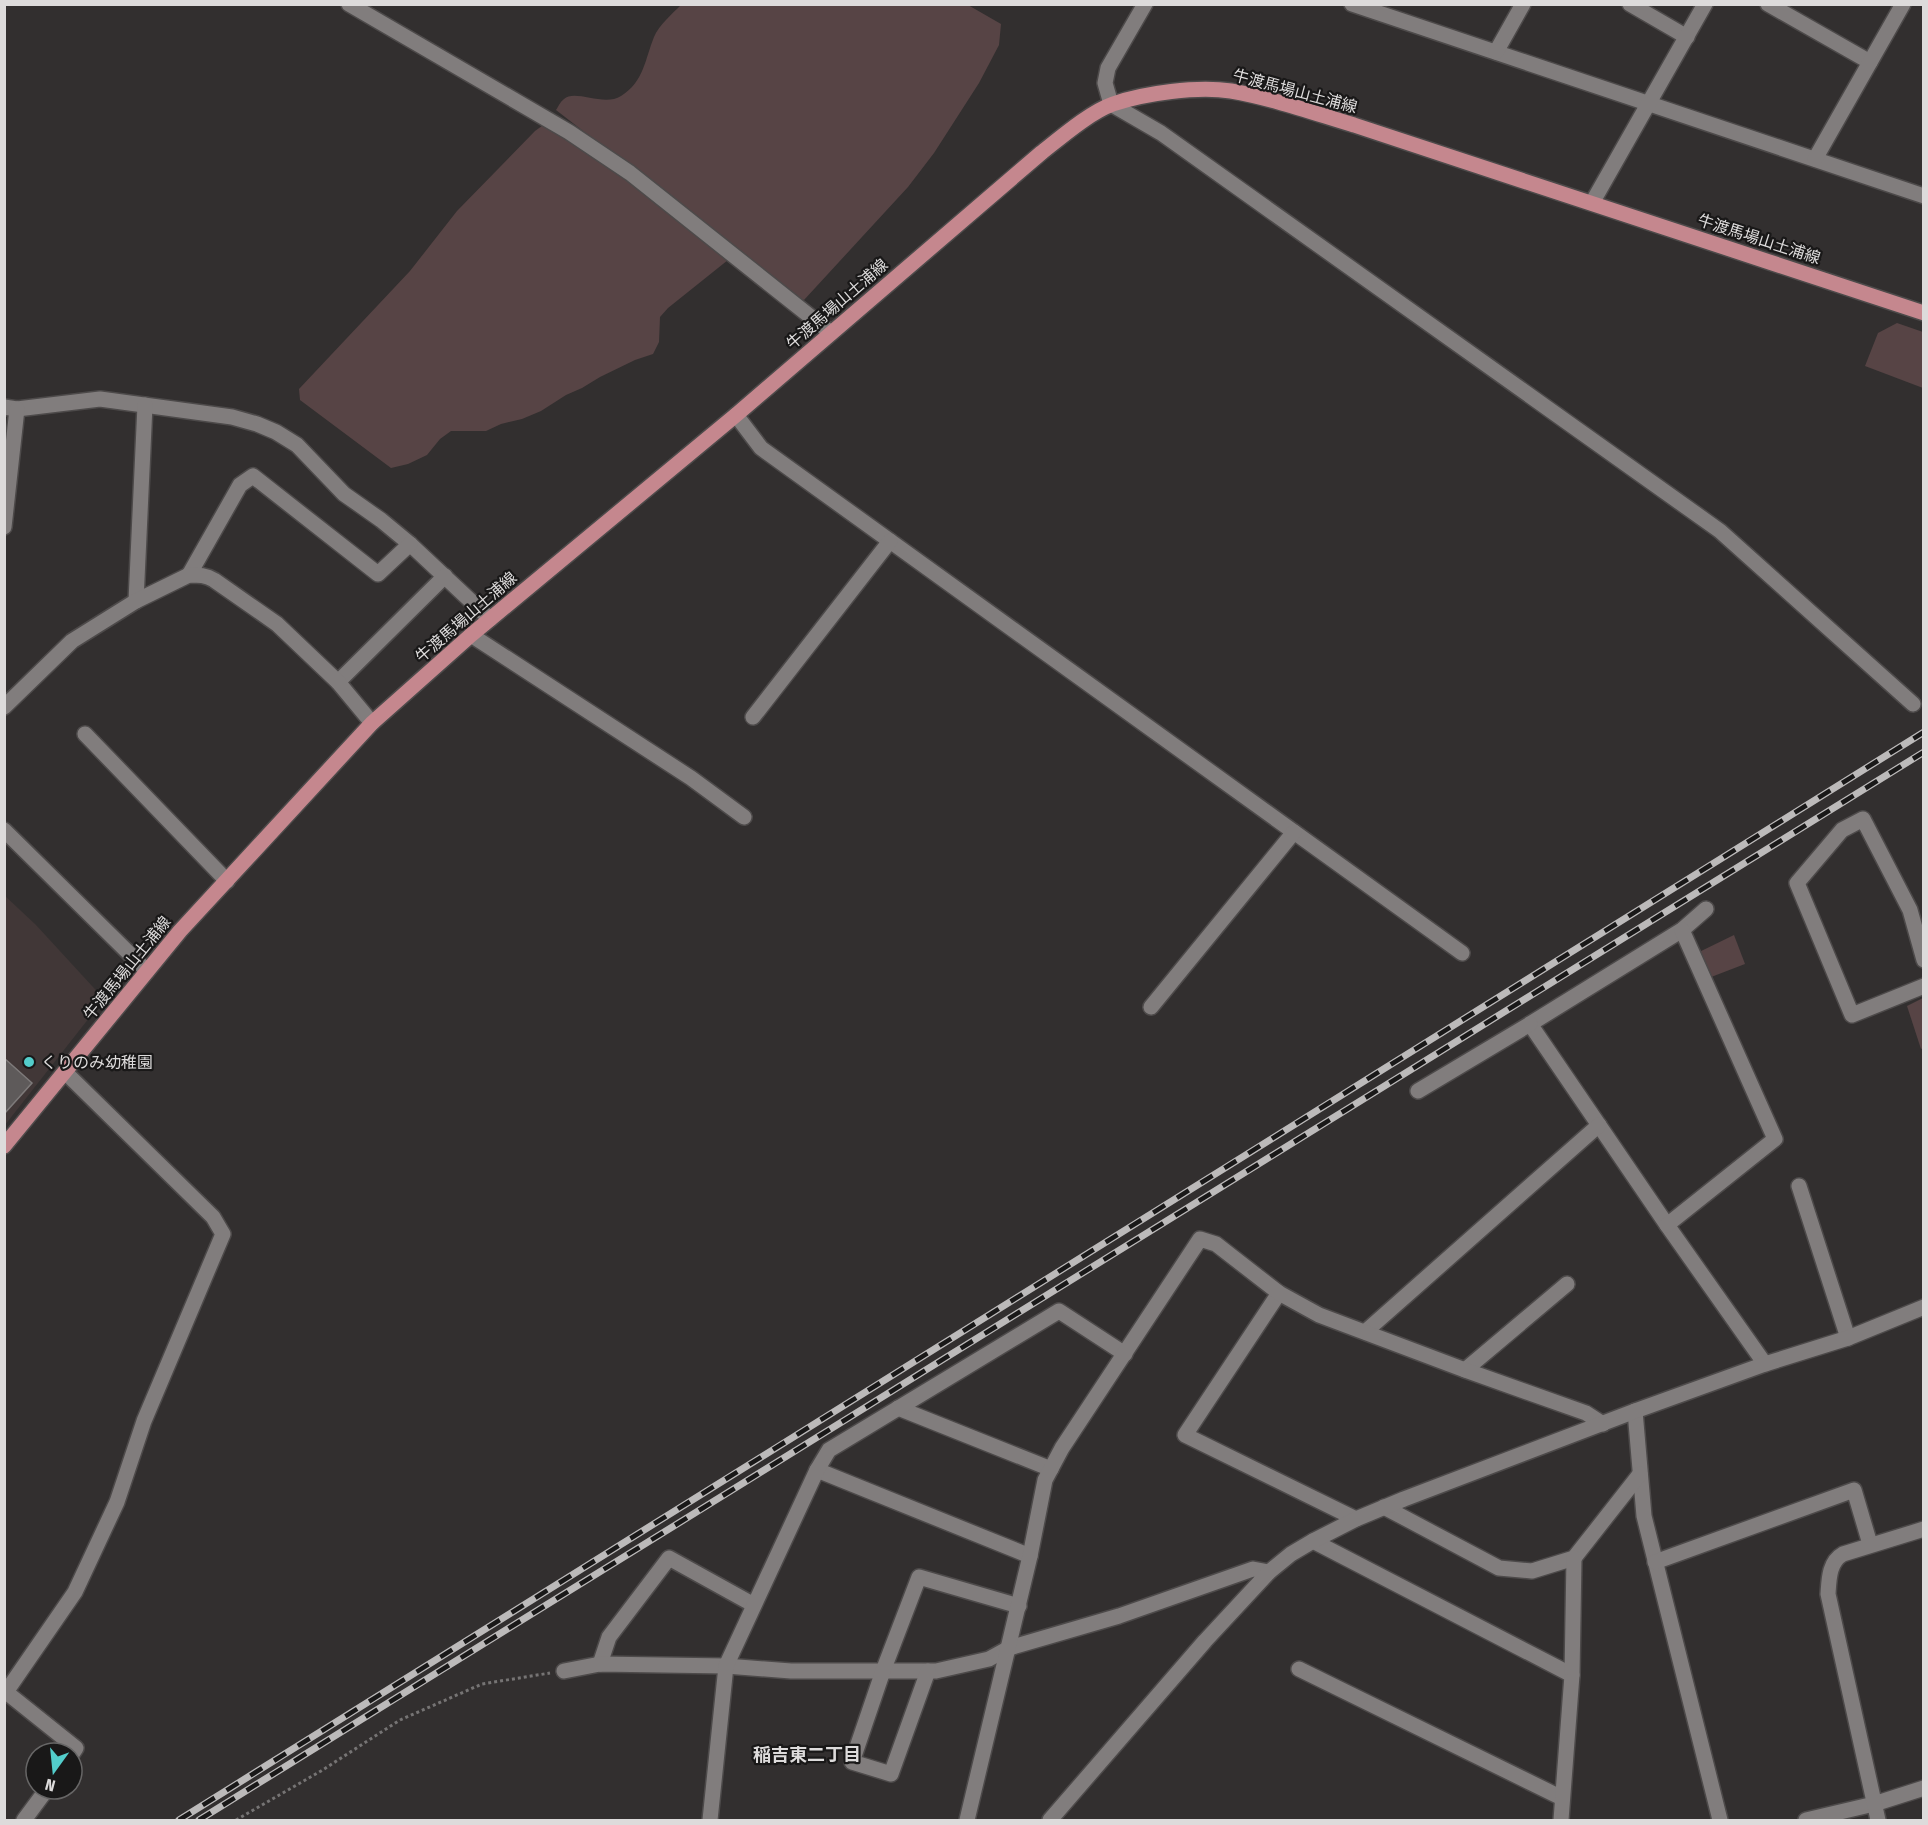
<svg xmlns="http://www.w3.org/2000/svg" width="1928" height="1825" viewBox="0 0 1928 1825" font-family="'Fira Sans Condensed','Noto Sans JP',sans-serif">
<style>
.built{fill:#413737}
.green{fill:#574445}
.building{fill:#5e5a5a;stroke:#7e7a7a;stroke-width:1.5}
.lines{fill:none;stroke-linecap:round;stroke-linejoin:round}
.minor-casing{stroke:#4d4a4a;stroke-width:18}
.major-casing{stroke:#4d4a4a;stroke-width:18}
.path{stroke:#767474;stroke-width:3;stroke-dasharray:3 3;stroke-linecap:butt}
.minor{stroke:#817d7d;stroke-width:15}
.major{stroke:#c5878e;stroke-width:15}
.rail-casing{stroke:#bcbaba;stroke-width:7}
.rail{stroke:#191818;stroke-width:4.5;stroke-dasharray:14;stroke-linecap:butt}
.poi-dot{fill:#53cdcb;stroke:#191818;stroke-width:2}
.labels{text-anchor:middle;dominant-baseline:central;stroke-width:4.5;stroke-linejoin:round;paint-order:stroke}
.street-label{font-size:16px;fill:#dddbdb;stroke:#191818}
.poi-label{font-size:16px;fill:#dddbdb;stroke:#191818;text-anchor:start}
.neighbourhood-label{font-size:18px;font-weight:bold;fill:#dddbdb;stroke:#191818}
</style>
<rect width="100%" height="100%" fill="#322f2f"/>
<polygon class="built" points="4,895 36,925 104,999 5,1125"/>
<g class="green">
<path d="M681,5H968L1001,24L999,45L979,83L934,153L908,187L804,300L797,297L556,110C558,107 560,102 564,99C575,89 604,107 621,96C644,82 645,59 654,37C659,25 672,14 681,5Z"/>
<polygon points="546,123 632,179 728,260 668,308 660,317 659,342 653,354 635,360 600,377 582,388 566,395 541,411 522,419 501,424 486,431 451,431 440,439 427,455 408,464 391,468 300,400 299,389 410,271 457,211 535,131"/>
<polygon points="1897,323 1923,332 1923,388 1865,366 1878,333"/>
<polygon points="1734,935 1745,964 1706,979 1695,954"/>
<polygon points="1923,998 1923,1048 1921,1049 1907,1006"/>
</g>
<polygon class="building" points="4,1058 32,1083 4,1114"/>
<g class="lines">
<g class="minor-casing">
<g id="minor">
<polyline points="349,4 569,132 630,173 831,333"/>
<polyline points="1145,4 1108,68 1105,83 1111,104 1161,133 1720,531 1913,704"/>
<polyline points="1352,4 1924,196"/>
<polyline points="1630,4 1687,37"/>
<polyline points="1768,4 1870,62"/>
<polyline points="1496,52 1523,4"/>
<polyline points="1815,159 1903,4"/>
<polyline points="1592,203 1705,4"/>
<polyline points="4,407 17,409 100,399 232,417 257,424 276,432 297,445 344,494 381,520 410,544 490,619"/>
<polyline points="736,415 761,448 1462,953"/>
<polyline points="4,527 17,409"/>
<polyline points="189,575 240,485 253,476 378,574 410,544"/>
<polyline points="136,601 145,405"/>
<polyline points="471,635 691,778 744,817"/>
<polyline points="338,682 445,576"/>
<path d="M4,707L72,641L136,601L189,575C199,575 206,575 214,580L277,624L338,682L372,723"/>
<polyline points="753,717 890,541"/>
<polyline points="85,734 227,881"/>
<polyline points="4,830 147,971"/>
<polyline points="1706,909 1682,930 1530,1024 1667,1225 1765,1364"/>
<polyline points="1924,960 1910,910 1863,819 1842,830 1797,883 1852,1015 1924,986"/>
<polyline points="1151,1007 1294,832"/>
<polyline points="65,1072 213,1217 223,1234 144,1421 117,1502 75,1592 6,1692 76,1748 72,1754"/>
<polyline points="1418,1091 1530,1024"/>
<polyline points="1799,1186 1848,1338"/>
<polyline points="1667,1225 1775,1139 1682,930"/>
<polyline points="1279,1293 1185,1435 1356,1519"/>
<polyline points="1365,1332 1599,1125"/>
<polyline points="1465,1370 1567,1284"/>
<polyline points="898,1408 1051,1469"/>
<polyline points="1635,1411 1644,1516 1720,1820"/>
<polyline points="817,1470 1030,1556"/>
<polyline points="1384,1507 1499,1568 1532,1571 1574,1558 1640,1474"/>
<polyline points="1313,1541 1572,1675"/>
<polyline points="1655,1562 1854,1490 1870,1544"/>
<polyline points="600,1664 609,1637 669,1558 754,1605"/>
<polyline points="1299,1669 1562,1798"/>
<polyline points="564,1671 600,1664 726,1666 791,1671 936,1671 989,1659 1009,1648 1119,1616 1253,1569 1269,1572"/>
<polyline points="928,1671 891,1774 852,1762 883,1671 919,1577 1019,1606"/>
<polyline points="24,1820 47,1789"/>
<polyline points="710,1820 726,1666 817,1470 829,1450 1059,1311 1125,1354"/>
<polyline points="967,1820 1030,1556 1045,1480 1062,1448 1200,1239 1216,1244 1279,1293 1319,1315 1465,1370 1586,1413 1603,1424"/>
<polyline points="1050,1820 1205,1641 1269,1572 1291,1554 1313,1541 1356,1519 1404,1499 1635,1411 1765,1364 1848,1338 1924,1307"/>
<polyline points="1561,1820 1572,1675 1574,1558"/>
<polyline points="1806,1820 1874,1804 1924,1788"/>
<path d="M1878,1820L1828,1594C1829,1579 1829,1562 1843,1554L1924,1529"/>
</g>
</g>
<g class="major-casing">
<path id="major" d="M4,1146L180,931L372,723L471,635L736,415L1041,153C1060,138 1090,112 1113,104C1145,93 1197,86 1231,91C1272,98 1314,113 1354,125L1924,313"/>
</g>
<polyline class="path" points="236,1820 321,1771 400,1720 482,1684 550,1673"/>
<use href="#minor" class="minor"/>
<use href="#major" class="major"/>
<g class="rail-casing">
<g id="rail">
<polyline points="179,1820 1924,732"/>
<polyline points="199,1820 1924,752"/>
</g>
</g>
<use href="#rail" class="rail"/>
</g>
<circle class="poi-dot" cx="29" cy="1062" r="6"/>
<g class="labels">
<g class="street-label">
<text transform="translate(1295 91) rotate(15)">牛渡馬場山土浦線</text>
<text transform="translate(1759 239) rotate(18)">牛渡馬場山土浦線</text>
<text transform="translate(837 304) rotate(-41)">牛渡馬場山土浦線</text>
<text transform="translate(466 617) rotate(-41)">牛渡馬場山土浦線</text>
<text transform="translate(127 968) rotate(-51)">牛渡馬場山土浦線</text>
</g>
<g class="poi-label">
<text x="41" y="1062">くりのみ幼稚園</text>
</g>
<g class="neighbourhood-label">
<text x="807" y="1755">稲吉東二丁目</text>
</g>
</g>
<rect width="1928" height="1825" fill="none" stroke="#dddbdb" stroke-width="12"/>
<g transform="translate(54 1771) rotate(195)"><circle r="28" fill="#191818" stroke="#676666" stroke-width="1.5"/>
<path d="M0-4.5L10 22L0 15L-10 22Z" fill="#53cdcb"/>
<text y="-9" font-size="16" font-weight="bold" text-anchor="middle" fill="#dddbdb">N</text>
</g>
</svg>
